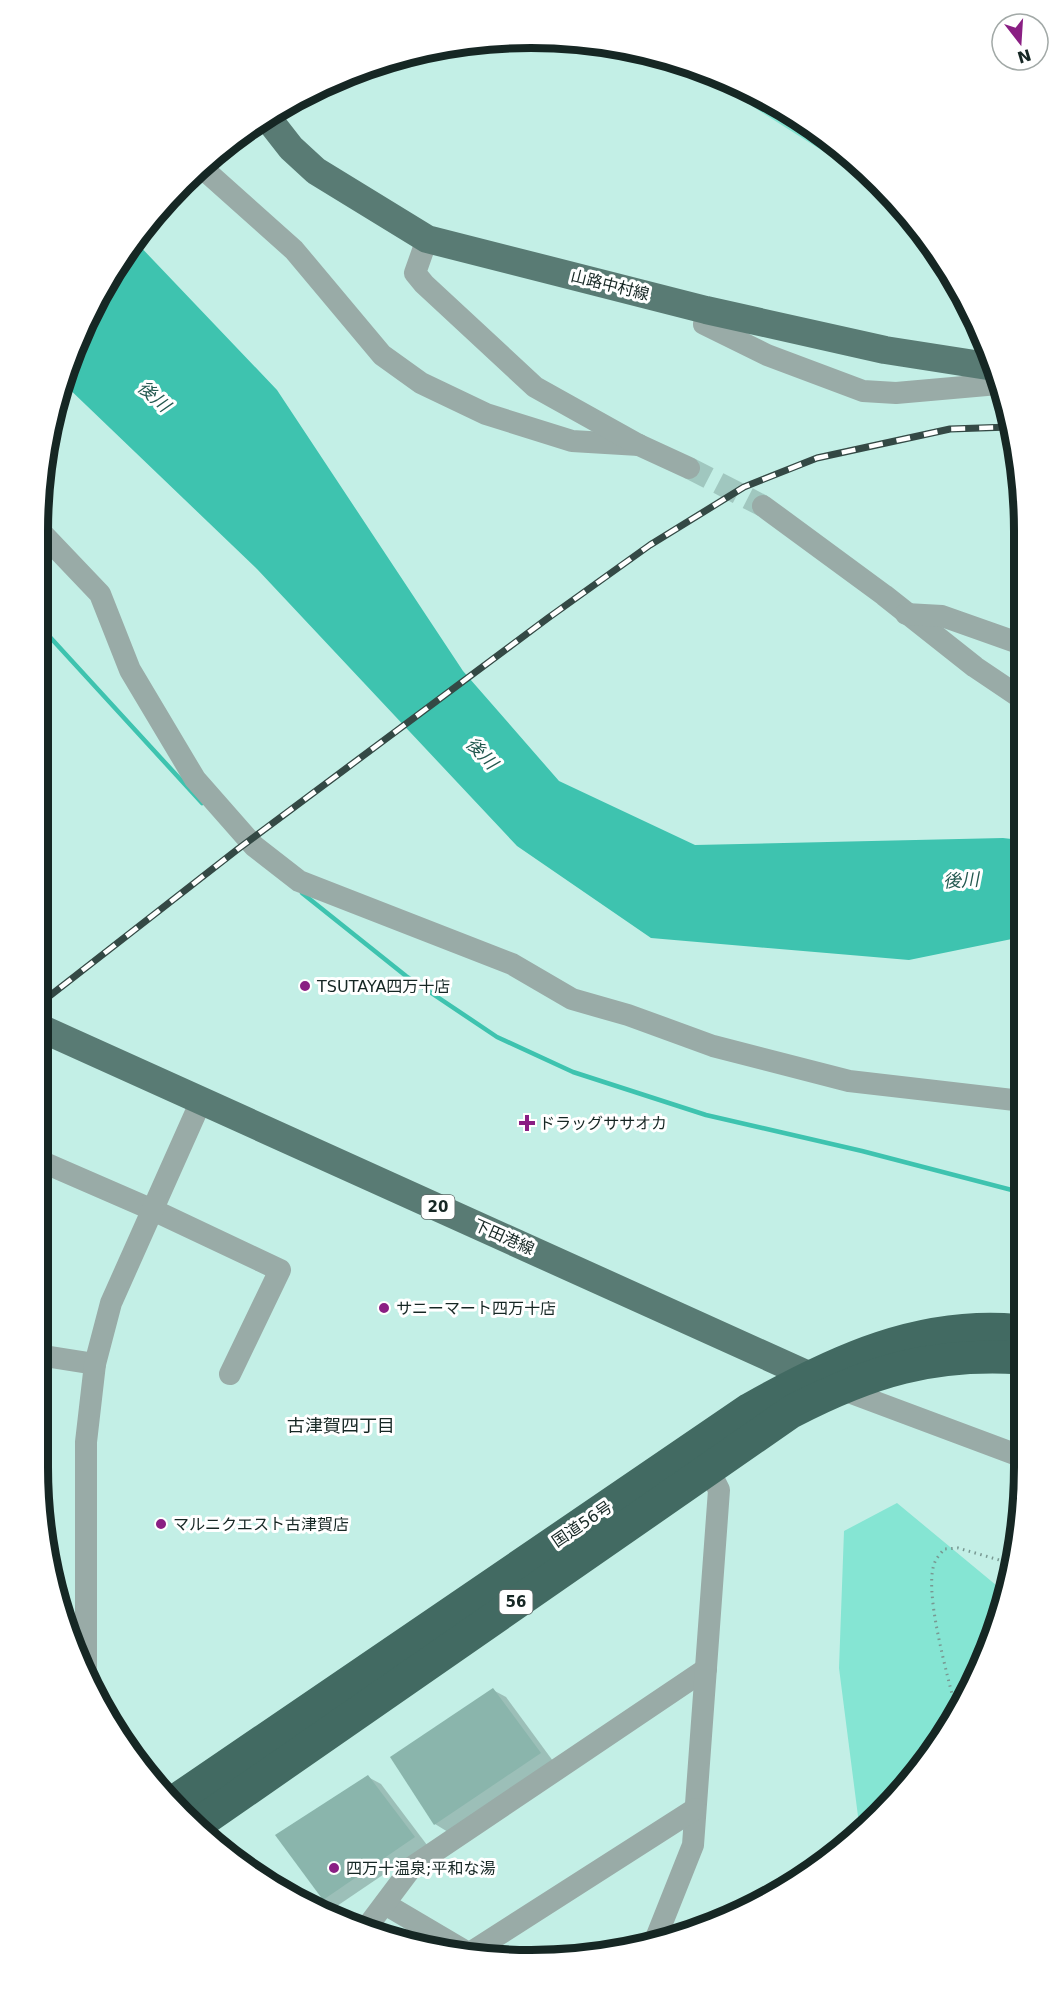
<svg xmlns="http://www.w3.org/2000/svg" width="1062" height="1998" viewBox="0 0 1062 1998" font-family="'DejaVu Sans','Noto Sans JP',sans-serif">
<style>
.green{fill:#85e5d3}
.water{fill:#3ec3af}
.shadow{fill:#0003}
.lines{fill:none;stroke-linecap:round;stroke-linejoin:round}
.stream{stroke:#3ec3af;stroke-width:4.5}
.building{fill:#8ab5ac}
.minor-tunnel{stroke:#a0c7bf;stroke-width:22;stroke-dasharray:22 11;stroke-linecap:butt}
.path{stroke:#789892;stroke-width:3;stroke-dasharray:1.5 4.5;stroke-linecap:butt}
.minor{stroke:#99aba7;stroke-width:22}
.major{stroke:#597b74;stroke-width:28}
.highway{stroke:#426a62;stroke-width:33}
.rail-casing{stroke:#344945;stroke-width:7}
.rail{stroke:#fff;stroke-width:4.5;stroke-dasharray:14;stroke-linecap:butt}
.poi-dot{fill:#8a1f83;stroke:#fff;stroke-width:2}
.labels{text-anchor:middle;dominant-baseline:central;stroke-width:6;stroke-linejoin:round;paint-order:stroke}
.shield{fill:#fff;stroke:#5c6866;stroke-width:1.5}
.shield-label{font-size:15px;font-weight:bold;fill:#162724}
.street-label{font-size:16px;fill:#162724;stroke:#fff}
.poi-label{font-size:16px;fill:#162724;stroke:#fff;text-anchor:start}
.water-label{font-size:18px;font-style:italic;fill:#245950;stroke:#fff}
.neighbourhood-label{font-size:18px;fill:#162724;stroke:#fff}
.rim{fill:none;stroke:#162724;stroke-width:8}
</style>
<rect width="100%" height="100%" fill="#c3efe6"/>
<g class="green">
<polygon points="641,51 659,54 750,89 856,160 881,188 711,80"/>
<polygon points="897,1503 1008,1595 973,1686 880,1816 857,1835 859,1824 839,1668 844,1531"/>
</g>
<polygon class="water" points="134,240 277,390 463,671 559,781 695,845 1003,838 1021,840 1022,937 909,960 651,938 517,846 257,569 62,382 89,312"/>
<g class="shadow">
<polygon points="493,1690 506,1697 553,1761 448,1832 435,1824 392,1758"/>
<polygon points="368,1777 381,1784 427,1845 337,1906 324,1899"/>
</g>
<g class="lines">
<g class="stream">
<polyline points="38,624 202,803"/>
<polyline points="302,893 406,976 497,1037 573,1072 706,1115 862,1151 1023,1193"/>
</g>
</g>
<g class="building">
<polygon points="493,1688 541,1753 434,1825 390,1757"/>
<polygon points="368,1775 415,1837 323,1900 275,1835"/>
</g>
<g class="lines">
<polyline class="minor-tunnel" points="689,468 763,506"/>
<path class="path" d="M956,1710C949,1680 921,1585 936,1560C938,1556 942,1552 944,1549L958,1548L1013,1564"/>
<g class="minor">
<polyline points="200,166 294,250 382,355 421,383 486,414 572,441 639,445"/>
<polyline points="427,239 415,273 424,284 535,387 639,445 689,468"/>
<polyline points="706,310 704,324 767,355 863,391 896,393 998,384"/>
<polyline points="763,506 884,595 975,667 1021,698"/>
<polyline points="39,530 100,594 130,670 195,779 254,846 299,881 512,964 572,999 628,1015 713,1046 849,1081 1022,1101"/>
<polyline points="906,614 942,616 1021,644"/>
<polyline points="38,1160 153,1210 280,1270 230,1374"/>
<polyline points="38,1355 95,1364"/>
<polyline points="838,1388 1023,1457"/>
<polyline points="86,1667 86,1442 95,1364 111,1303 201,1101"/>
<polyline points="385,1904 463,1950"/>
<polyline points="367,1927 412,1867 706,1669"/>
<polyline points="656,1938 693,1845 719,1490 709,1470"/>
<polyline points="473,1951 695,1809"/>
</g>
<g class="major">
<polyline points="266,116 291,148 316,171 427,239 706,310 885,350 994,367"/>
<polyline points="38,1027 826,1383"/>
</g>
<g class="highway">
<path d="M175,1801L750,1409C835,1361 922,1320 1023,1331"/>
<path d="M199,1823L791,1412C870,1371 933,1352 1023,1358"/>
</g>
<g class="rail-casing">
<polyline id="rail" points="38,1005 238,849 548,618 650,545 744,487 817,458 950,429 1010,427"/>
</g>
<use href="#rail" class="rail"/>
</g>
<g class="poi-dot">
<circle cx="305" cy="986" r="6"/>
<path d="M524 1114h6v6h6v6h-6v6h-6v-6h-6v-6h6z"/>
<circle cx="384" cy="1308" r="6"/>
<circle cx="161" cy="1524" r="6"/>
<circle cx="334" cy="1868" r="6"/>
</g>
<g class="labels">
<g class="shield">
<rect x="421.5" y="1195" width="33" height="24" rx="4.5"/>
<rect x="499.5" y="1590" width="33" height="24" rx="4.5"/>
</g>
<g class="shield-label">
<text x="438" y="1207">20</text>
<text x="516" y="1602">56</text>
</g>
<g class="street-label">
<text transform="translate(610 285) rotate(14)">山路中村線</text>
<text transform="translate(504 1237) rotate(24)">下田港線</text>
<text transform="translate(582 1524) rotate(-34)">国道56号</text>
</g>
<g class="poi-label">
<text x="317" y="986">TSUTAYA四万十店</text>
<text x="539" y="1123">ドラッグササオカ</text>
<text x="396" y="1308">サニーマート四万十店</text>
<text x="173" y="1524">マルニクエスト古津賀店</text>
<text x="346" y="1868">四万十温泉;平和な湯</text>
</g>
<g class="water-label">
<text transform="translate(154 396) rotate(41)">後川</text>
<text transform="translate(482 753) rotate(46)">後川</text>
<text transform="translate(961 880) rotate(-3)">後川</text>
</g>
<g class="neighbourhood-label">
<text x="341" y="1425">古津賀四丁目</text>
</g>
</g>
<path d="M0 0H1062V1998H0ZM531 48H531A483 483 0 0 1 1014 531V1467A483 483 0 0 1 531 1950H531A483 483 0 0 1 48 1467V531A483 483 0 0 1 531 48Z" fill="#fff" fill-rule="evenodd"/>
<path class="rim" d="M531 48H531A483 483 0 0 1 1014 531V1467A483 483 0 0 1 531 1950H531A483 483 0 0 1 48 1467V531A483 483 0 0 1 531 48Z"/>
<g transform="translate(1020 42) rotate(163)"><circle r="28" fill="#ffffff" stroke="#a2a9a7" stroke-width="1.5"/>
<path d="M0-4.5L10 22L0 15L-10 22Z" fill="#8a1f83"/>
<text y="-9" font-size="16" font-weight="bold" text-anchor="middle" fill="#162724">N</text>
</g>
</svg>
